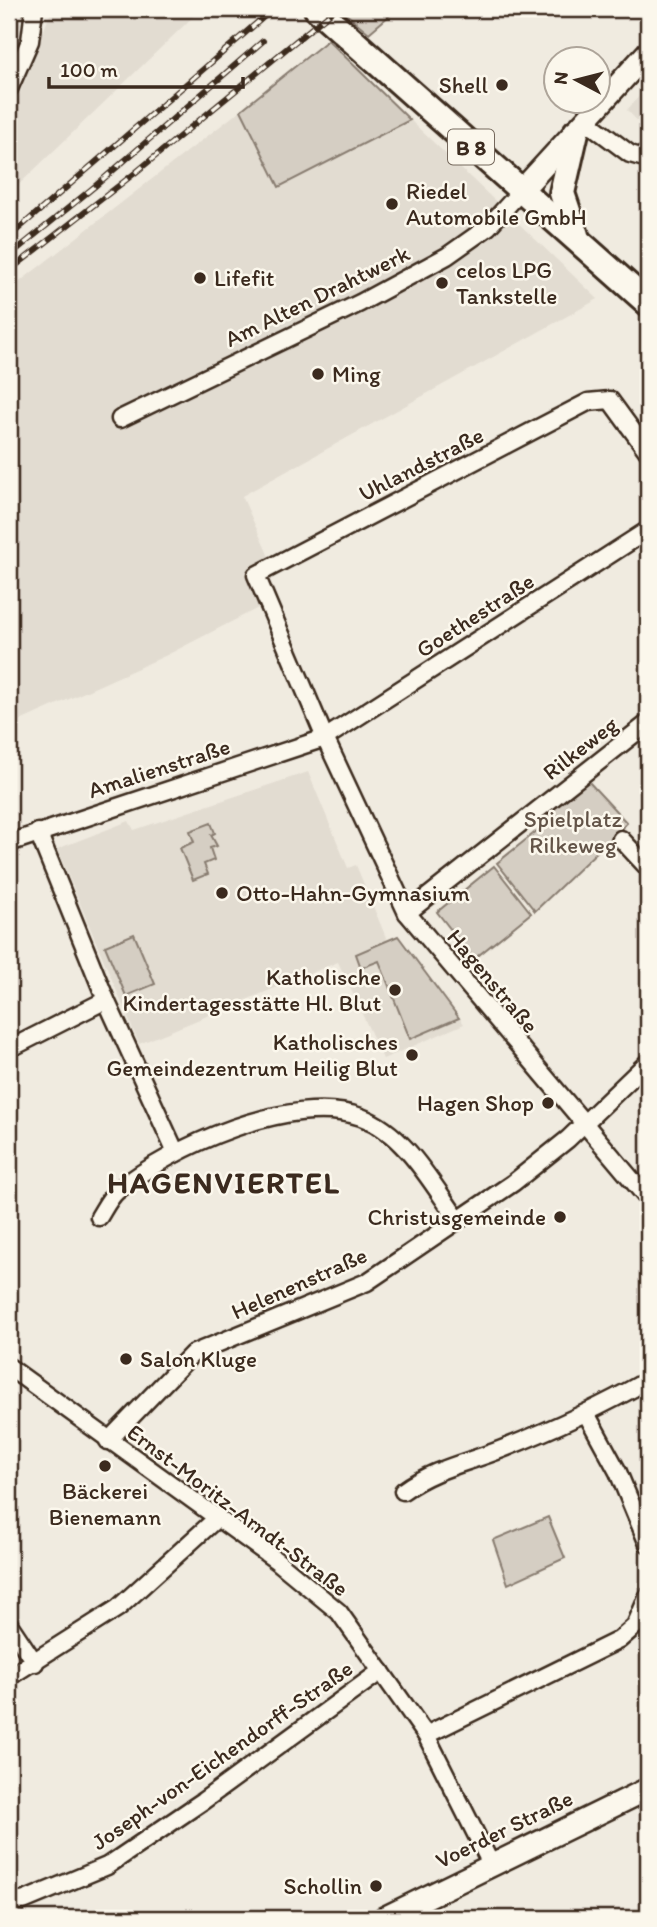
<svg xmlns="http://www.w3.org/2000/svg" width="657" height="1927" viewBox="0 0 657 1927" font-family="Itim,sans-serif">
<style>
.built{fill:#e2dcd1}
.green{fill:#d5cec3;stroke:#887c70;stroke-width:2}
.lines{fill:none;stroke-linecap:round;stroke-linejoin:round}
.street-casing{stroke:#3b2a1e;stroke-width:21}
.secondary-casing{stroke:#3b2a1e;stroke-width:26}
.primary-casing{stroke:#3b2a1e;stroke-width:30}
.street{stroke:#fbf7ec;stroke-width:16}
.secondary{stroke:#fbf7ec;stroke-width:21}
.primary{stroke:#fbf7ec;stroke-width:24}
.rail-casing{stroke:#3b2a1e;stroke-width:6}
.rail{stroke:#fbf7ec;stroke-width:3.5;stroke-dasharray:10;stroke-linecap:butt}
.poi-dot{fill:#3b2a1e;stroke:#fbf7ec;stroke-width:2.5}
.labels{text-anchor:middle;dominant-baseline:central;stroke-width:5;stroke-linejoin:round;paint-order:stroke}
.shield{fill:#fbf7ec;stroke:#75685c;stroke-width:2}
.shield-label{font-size:21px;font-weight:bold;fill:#3b2a1e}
.poi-label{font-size:23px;fill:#3b2a1e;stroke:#fbf7ec;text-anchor:end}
.street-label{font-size:23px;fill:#3b2a1e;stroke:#fbf7ec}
.park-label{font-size:23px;fill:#625347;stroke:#fbf7ec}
.district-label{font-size:30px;font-weight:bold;letter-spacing:2px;fill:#3b2a1e;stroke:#fbf7ec}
</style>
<rect width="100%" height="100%" fill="#f0ebe0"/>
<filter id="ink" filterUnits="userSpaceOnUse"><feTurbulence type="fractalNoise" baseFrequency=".0143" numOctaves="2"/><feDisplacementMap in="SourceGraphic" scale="14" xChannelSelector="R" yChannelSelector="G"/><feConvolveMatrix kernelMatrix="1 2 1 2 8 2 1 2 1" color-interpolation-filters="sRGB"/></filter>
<g filter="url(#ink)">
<g class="built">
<polygon points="9,9 17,9 21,23 9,55"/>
<polygon points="52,9 201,9 9,194 9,121"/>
<polygon points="648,86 648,132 627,110"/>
<polygon points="241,110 279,187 410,120 598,299 242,496 270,559 244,573 260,607 167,655 9,726 9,290"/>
<polygon points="308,772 348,868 356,865 387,940 398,936 464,1024 383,1059 338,962 139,1044 57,849 129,821 134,830"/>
</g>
<g class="green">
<polygon points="340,9 397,9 369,33"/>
<polygon points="328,40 410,120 279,187 241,110"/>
<polygon points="588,781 627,823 535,911 497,863 538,830 540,820"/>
<polygon points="211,823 215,833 211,835 217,846 210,848 214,860 204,864 208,874 193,880 180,848 194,842 190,831"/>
<polygon points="494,866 531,913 474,959 437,912"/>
<polygon points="134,934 155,984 126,996 105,946"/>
<polygon points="398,936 459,1018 410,1039 379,961 361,968 356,954"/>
<polygon points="548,1517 565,1558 508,1584 493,1540"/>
</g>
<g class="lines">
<g class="street-casing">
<g id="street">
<polyline points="9,89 30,41 34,9"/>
<polyline points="586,121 630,154 648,159"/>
<polyline points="120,419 360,303 447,256 488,227 520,192"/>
<polyline points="648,452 610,400 588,402 256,575 325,738 407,913 648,1199"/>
<polyline points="38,832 106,1000 176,1153"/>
<polyline points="621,839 648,868"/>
<polyline points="9,843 325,738 648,530"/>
<polyline points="407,913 648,723"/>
<polyline points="9,1049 106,1000"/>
<path d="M99,1217C104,1209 110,1197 117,1191C171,1147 292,1092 361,1117C405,1133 432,1184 458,1220"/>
<polyline points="9,1367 277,1561 339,1612 426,1735 491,1864"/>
<polyline points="587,1415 618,1472 648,1544"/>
<polyline points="108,1441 192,1354 367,1282 513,1183 568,1139 648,1062"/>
<path d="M403,1491C435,1468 467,1463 502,1449C553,1429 601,1407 648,1380"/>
<polyline points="9,1624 35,1663"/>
<polyline points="9,1677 118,1608 216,1519"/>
<polyline points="426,1735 619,1640 635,1626 648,1596"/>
<polyline points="9,1900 23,1901 107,1866 203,1801 381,1671"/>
</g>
</g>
<g class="secondary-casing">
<g id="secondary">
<polyline points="520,192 648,52"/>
<polyline points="384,1918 648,1789"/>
</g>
</g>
<g class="primary-casing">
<g id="primary">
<polyline points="317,9 648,303"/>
<polyline points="576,132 562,193 576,235"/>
</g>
</g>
<use href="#street" class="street"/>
<use href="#secondary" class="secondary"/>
<use href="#primary" class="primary"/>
<g class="rail-casing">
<g id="rail">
<polyline points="9,237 273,9"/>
<polyline points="9,256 94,187 263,41"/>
<polyline points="9,271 135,173 335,9"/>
</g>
</g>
<use href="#rail" class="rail"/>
</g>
</g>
<g class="poi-dot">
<circle cx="502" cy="85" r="7"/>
<circle cx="392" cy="204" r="7"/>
<circle cx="200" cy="278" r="7"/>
<circle cx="442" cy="283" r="7"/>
<circle cx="318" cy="374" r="7"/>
<circle cx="222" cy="893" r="7"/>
<circle cx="395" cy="990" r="7"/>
<circle cx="412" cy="1055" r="7"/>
<circle cx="548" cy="1103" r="7"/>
<circle cx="560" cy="1217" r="7"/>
<circle cx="126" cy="1359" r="7"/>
<circle cx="105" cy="1466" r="7"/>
<circle cx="376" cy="1886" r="7"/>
</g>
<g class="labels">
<rect class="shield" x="448" y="129.5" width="46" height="35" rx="5"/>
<g class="shield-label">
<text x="471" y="147">B 8</text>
</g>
<g class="poi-label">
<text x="488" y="85">Shell</text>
<text x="406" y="191" text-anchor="start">Riedel<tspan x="406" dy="26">Automobile GmbH</tspan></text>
<text x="456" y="270" text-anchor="start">celos LPG<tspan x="456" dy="26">Tankstelle</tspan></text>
<text x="214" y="278" text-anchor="start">Lifefit</text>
<text x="332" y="374" text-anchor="start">Ming</text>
<text x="236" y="893" text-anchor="start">Otto-Hahn-Gymnasium</text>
<text x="381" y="977">Katholische<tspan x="381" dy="26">Kindertagesstätte Hl. Blut</tspan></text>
<text x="398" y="1042">Katholisches<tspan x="398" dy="26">Gemeindezentrum Heilig Blut</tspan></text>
<text x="534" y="1103">Hagen Shop</text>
<text x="546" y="1217">Christusgemeinde</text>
<text x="140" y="1359" text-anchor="start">Salon Kluge</text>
<text x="105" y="1491" text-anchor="middle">Bäckerei<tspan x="105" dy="26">Bienemann</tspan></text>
<text x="362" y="1886">Schollin</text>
</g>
<g class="street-label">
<text transform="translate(317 296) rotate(-26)">Am Alten Drahtwerk</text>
<text transform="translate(421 464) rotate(-27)">Uhlandstraße</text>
<text transform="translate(475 615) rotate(-33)">Goethestraße</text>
<text transform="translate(580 748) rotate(-38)">Rilkeweg</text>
<text transform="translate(159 768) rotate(-18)">Amalienstraße</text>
<text transform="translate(493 981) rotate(50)">Hagenstraße</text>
<text transform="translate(299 1283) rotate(-24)">Helenenstraße</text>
<text transform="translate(238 1510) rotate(37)">Ernst-Moritz-Arndt-Straße</text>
<text transform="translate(222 1755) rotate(-35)">Joseph-von-Eichendorff-Straße</text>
<text transform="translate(504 1829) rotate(-26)">Voerder Straße</text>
</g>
<g class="park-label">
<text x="573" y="819">Spielplatz<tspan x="573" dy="26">Rilkeweg</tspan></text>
</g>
<g class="district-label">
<text x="224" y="1182">HAGENVIERTEL</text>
</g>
</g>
<rect width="657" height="1927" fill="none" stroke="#fbf7ec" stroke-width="35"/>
<rect x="18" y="18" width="622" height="1892" fill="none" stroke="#3b2a1e" stroke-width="2.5" filter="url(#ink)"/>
<g transform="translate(577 80) rotate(277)"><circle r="33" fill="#fbf7ec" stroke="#aea59a" stroke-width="2"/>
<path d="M0-5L12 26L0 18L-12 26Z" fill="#3b2a1e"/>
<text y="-10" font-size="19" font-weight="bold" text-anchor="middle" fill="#3b2a1e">N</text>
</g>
<path d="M49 77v10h194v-10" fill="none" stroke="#3b2a1e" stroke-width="3.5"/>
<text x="60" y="77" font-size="21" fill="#3b2a1e" stroke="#fbf7ec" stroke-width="5" paint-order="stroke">100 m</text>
</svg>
